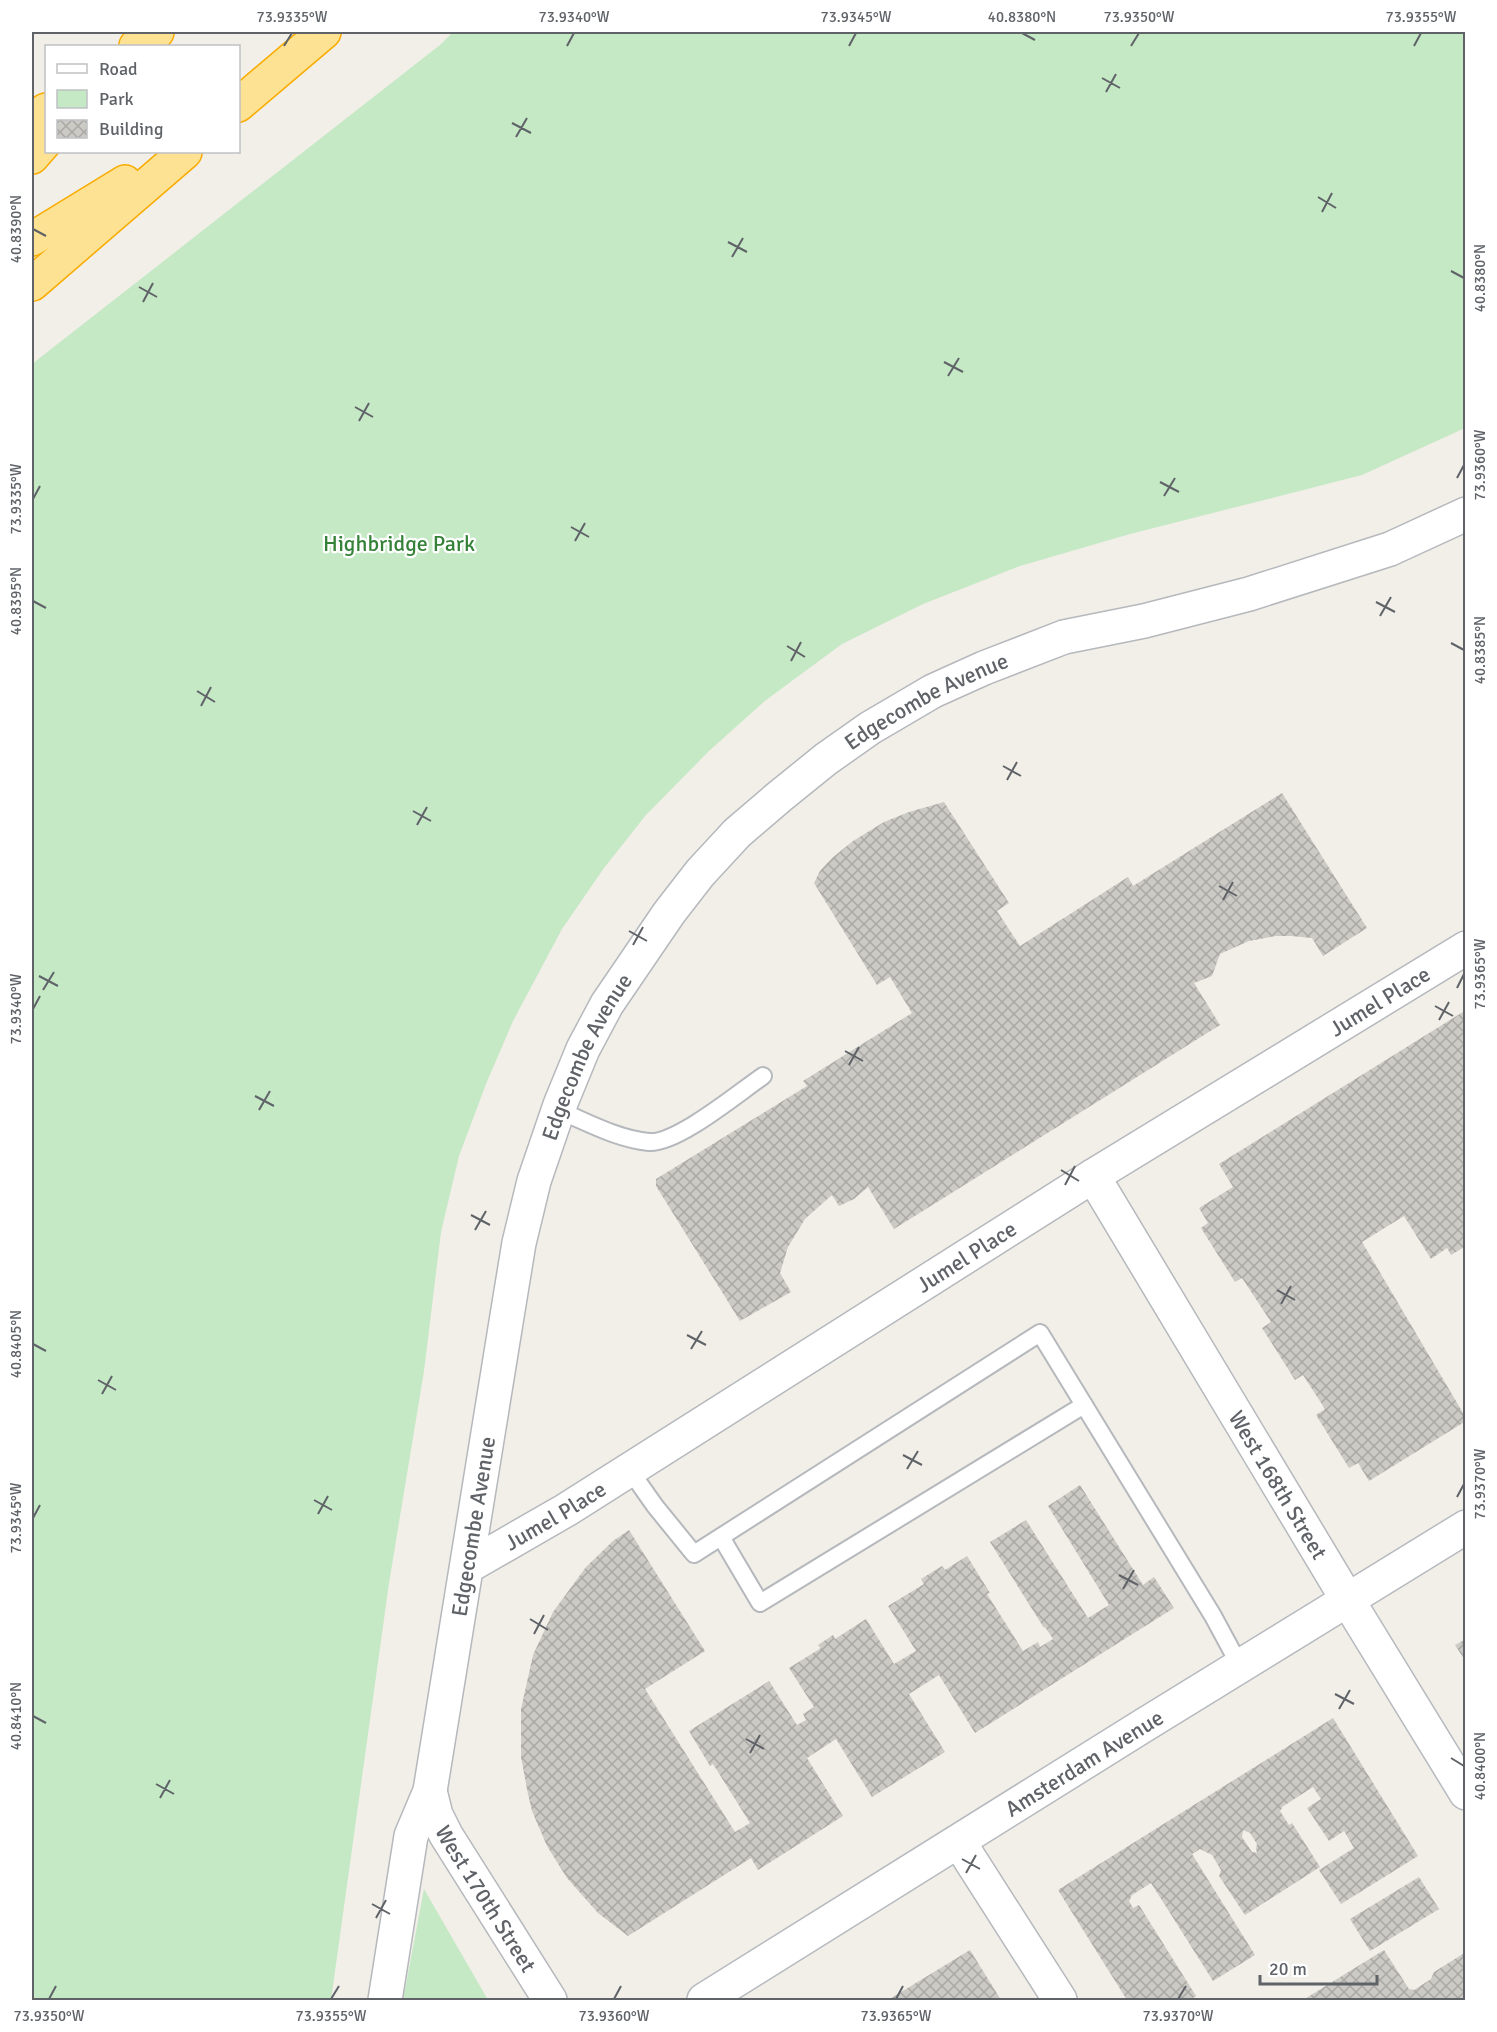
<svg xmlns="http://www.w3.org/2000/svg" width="1497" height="2032" viewBox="0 0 1497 2032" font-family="Signika,sans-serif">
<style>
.park{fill:#c5e8c5}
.building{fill:url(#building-cross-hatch);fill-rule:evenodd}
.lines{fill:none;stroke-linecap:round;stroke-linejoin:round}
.lane-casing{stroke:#b5b8bc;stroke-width:20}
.street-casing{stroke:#b5b8bc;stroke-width:36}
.secondary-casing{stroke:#b6babf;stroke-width:36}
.highway-casing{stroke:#f9ab00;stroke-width:36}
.lane{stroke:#fff;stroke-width:16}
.street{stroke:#fff;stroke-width:33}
.secondary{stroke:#fff;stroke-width:33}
.highway{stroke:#fde293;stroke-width:33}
.ticks{fill:none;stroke:#5f6368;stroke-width:2}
.labels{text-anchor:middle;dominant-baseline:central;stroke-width:4.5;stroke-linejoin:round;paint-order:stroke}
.park-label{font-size:22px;fill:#348238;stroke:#fff}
.street-label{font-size:22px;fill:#5f6368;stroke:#fff}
.neatline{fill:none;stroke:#5f6368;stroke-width:2}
.ticks-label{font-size:15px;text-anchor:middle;fill:#5f6368}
</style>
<defs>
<pattern id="building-cross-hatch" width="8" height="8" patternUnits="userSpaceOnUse" patternTransform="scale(1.5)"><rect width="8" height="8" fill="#cccac5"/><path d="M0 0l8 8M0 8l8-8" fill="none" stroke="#a9a8a4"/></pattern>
</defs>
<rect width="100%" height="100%" fill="#f1efe8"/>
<g class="park">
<polygon points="453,32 1465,32 1465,428 1362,475 1130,534 1020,566 923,604 842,644 766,700 709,751 646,815 604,868 562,929 513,1021 486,1084 459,1156 441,1232 424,1371 389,1583 331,2000 32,2000 32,364 440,45"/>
<polygon points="424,1889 488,2000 403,2000"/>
</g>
<g class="building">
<polygon points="1282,793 1367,928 1323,956 1312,938 1291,936 1276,936 1249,941 1220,954 1212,976 1194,983 1220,1025 894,1229 868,1187 854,1199 839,1206 832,1195 805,1219 788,1247 780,1273 791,1292 740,1321 656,1186 656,1179 807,1086 803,1081 912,1013 890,977 877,985 814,883 820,871 832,858 853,841 884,822 909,812 944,802 1009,903 997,911 1020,946 1128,877 1133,886"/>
<polygon points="1466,1010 1466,1246 1451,1255 1447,1248 1431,1259 1404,1216 1362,1242 1466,1418 1466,1421 1369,1481 1358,1463 1349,1468 1316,1415 1325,1409 1303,1375 1295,1380 1262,1328 1271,1322 1242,1278 1235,1282 1201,1228 1208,1223 1199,1208 1233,1187 1219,1164"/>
<polygon points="1080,1485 1143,1585 1154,1577 1174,1608 975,1733 939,1675 909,1694 945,1752 872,1797 836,1739 807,1758 843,1816 758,1870 751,1858 628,1936 598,1913 567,1878 547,1846 532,1811 528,1794 521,1757 521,1709 533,1655 553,1612 586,1567 613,1541 629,1530 705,1651 645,1689 735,1832 750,1823 713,1764 710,1766 689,1731 769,1681 797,1725 806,1720 803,1714 814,1707 789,1668 821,1648 818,1645 833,1635 835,1639 866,1619 894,1664 916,1651 888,1606 924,1584 921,1579 942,1566 945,1570 967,1556 990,1593 987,1594 1023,1651 1038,1642 1040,1647 1053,1639 1045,1627 1044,1628 990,1542 1026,1520 1088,1618 1109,1605 1048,1506"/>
<polygon points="1466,1639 1466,1662 1455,1645"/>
<path d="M1333,1718L1418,1856L1341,1904L1319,1870L1354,1848L1344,1831L1329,1841L1307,1808L1321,1799L1313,1787L1282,1807V1808L1280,1811L1289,1825L1292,1823L1320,1867L1245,1915L1219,1876L1221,1870L1212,1855L1200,1849L1192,1854L1255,1955L1213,1981L1151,1883L1132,1895L1129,1901L1133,1908L1139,1905L1196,1996L1190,2000H1127L1058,1890ZM1243,1830L1250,1833L1257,1844L1256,1849L1257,1853L1252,1852L1242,1837Z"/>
<polygon points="1419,1877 1439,1909 1370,1951 1350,1919"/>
<polygon points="970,1950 1001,2000 888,2000"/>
<polygon points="1384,1950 1409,1989 1414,1990 1431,1979 1434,1972 1466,1952 1466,2000 1303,2000"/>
</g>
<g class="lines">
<g class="lane-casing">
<g id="lane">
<path d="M558,1110C587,1122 617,1139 649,1142C677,1144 738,1093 763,1076"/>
<polyline points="629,1469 655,1506 694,1554 1040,1333 1213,1616 1240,1666"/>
<polyline points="721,1537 760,1603 1084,1405"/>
</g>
</g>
<g class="street-casing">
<g id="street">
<path id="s1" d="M1093,1176L1347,1599"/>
<path id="s2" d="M467,1567L566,1510L1093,1176L1466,948"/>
<path id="s3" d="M430,1791L436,1815L446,1835L550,2000"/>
<polyline points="959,1842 1060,2000"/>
<path id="s4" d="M385,2000L411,1836L430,1791L508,1310L519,1243L534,1181L560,1105L583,1049L607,1004L669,913L700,873L737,833L779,797L826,759L870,728L933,691L984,668L1064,637L1144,621L1249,594L1390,549L1466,514"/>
</g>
</g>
<g class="secondary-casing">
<g id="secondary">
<polyline points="1347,1599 1466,1793"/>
<path id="s5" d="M704,2000L1141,1727L1466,1527"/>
</g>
</g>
<g class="highway-casing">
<g id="highway">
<polyline points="136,46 157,32"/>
<polyline points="238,105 324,32"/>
<polyline points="32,120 46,110"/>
<polyline points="32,157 46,141"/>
<polyline points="32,239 125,182"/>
<polyline points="32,284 185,152"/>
</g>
</g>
<use href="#lane" class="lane"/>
<use href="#street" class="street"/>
<use href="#secondary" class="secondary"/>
<use href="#highway" class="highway"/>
</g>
<path class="ticks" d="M1022,33L1035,40M284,46L292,33M567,46L574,33M849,46L856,33M1131,46L1139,33M1414,46L1421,33M1102,78L1120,88M1106,92L1116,74M512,123L531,133M516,137L527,118M1318,197L1336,208M1322,212L1332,193M33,229L46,236M728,242L747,252M732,257L743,238M1451,271L1464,278M139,287L157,297M143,302L153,283M944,362L963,372M948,376L959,358M355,407L373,417M359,421L369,403M1457,478L1464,465M1160,482L1179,492M1164,496L1175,478M33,499L40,486M571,527L589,537M575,541L585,523M33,601L46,608M1376,602L1395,612M1380,616L1391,597M1451,643L1464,650M787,646L805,657M791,661L801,642M197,691L215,702M201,706L211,687M1003,766L1021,776M1007,780L1017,762M413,811L431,821M417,825L427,807M1219,886L1237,896M1223,900L1233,882M629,931L647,941M633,945L643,927M39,976L58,986M1457,988L1464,974M43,990L54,972M1435,1006L1453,1016M33,1009L40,996M1439,1020L1449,1002M845,1051L863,1061M849,1065L859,1047M255,1096L274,1106M259,1110L270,1091M1061,1170L1079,1181M1065,1185L1075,1166M471,1215L490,1225M475,1230L486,1211M1277,1290L1295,1300M1281,1304L1291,1286M687,1335L706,1345M33,1344L46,1351M691,1349L702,1331M98,1380L116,1390M102,1394L112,1376M903,1455L922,1465M907,1469L918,1451M1457,1497L1464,1484M314,1500L332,1510M318,1514L328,1496M33,1518L40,1505M1119,1575L1138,1585M1123,1589L1134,1570M530,1619L548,1630M534,1634L544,1615M1335,1694L1354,1704M1339,1709L1350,1690M33,1716L46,1723M746,1739L764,1749M750,1753L760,1735M1451,1758L1464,1766M156,1784L174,1794M160,1798L170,1780M962,1859L980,1869M966,1873L976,1855M372,1904L390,1914M376,1918L386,1900M49,1999L56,1986M331,1999L339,1986M614,1999L621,1986M896,1999L903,1986M1178,1999L1186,1986"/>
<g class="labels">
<g class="park-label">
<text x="399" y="543">Highbridge Park</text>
</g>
<g class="street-label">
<text stroke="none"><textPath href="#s4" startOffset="1473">Edgecombe Avenue</textPath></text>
<text stroke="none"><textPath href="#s2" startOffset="1074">Jumel Place</textPath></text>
<text stroke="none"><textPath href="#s4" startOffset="969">Edgecombe Avenue</textPath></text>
<text stroke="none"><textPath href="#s2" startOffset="588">Jumel Place</textPath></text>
<text stroke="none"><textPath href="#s1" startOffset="360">West 168th Street</textPath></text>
<text stroke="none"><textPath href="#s2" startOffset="102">Jumel Place</textPath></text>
<text stroke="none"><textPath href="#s4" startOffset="483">Edgecombe Avenue</textPath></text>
<text stroke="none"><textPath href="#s5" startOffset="448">Amsterdam Avenue</textPath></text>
<text stroke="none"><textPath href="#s3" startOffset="122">West 170th Street</textPath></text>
</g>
</g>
<rect width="1497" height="2032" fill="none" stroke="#ffffff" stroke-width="66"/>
<rect x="45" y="45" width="195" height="108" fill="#ffffff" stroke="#bfc1c3" stroke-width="1.5"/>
<rect x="57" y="64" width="30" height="9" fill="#ffffff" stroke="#bfc1c3" stroke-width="1.5"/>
<text x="99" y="75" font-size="18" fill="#5f6368">Road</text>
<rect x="57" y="90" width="30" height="18" fill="#c5e8c5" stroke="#bfc1c3" stroke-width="1.5"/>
<text x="99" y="105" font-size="18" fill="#5f6368">Park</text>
<rect x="57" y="120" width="30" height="18" fill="url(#building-cross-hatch)" stroke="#bfc1c3" stroke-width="1.5"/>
<text x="99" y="135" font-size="18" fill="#5f6368">Building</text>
<path d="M1260 1975v9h117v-9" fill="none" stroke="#5f6368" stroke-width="3"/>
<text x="1269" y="1975" font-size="18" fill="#5f6368" stroke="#ffffff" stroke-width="4.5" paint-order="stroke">20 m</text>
<rect x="33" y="33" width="1431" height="1966" class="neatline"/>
<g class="ticks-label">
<text x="292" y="22">73.9335°W</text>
<text x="574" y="22">73.9340°W</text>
<text x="856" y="22">73.9345°W</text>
<text x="1022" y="22">40.8380°N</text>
<text x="1139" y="22">73.9350°W</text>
<text x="1421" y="22">73.9355°W</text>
<text transform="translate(16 229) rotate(-90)" y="5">40.8390°N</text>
<text transform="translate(1480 278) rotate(-90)" y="5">40.8380°N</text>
<text transform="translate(1480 465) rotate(-90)" y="5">73.9360°W</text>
<text transform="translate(16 499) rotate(-90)" y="5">73.9335°W</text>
<text transform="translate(16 601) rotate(-90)" y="5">40.8395°N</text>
<text transform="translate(1480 650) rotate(-90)" y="5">40.8385°N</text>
<text transform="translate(1480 974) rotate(-90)" y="5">73.9365°W</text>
<text transform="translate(16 1009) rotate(-90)" y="5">73.9340°W</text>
<text transform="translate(16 1344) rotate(-90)" y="5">40.8405°N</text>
<text transform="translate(1480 1484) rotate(-90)" y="5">73.9370°W</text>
<text transform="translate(16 1518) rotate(-90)" y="5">73.9345°W</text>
<text transform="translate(16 1716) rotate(-90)" y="5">40.8410°N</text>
<text transform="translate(1480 1766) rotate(-90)" y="5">40.8400°N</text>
<text x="49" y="2021">73.9350°W</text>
<text x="331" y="2021">73.9355°W</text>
<text x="614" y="2021">73.9360°W</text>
<text x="896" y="2021">73.9365°W</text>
<text x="1178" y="2021">73.9370°W</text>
</g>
</svg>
